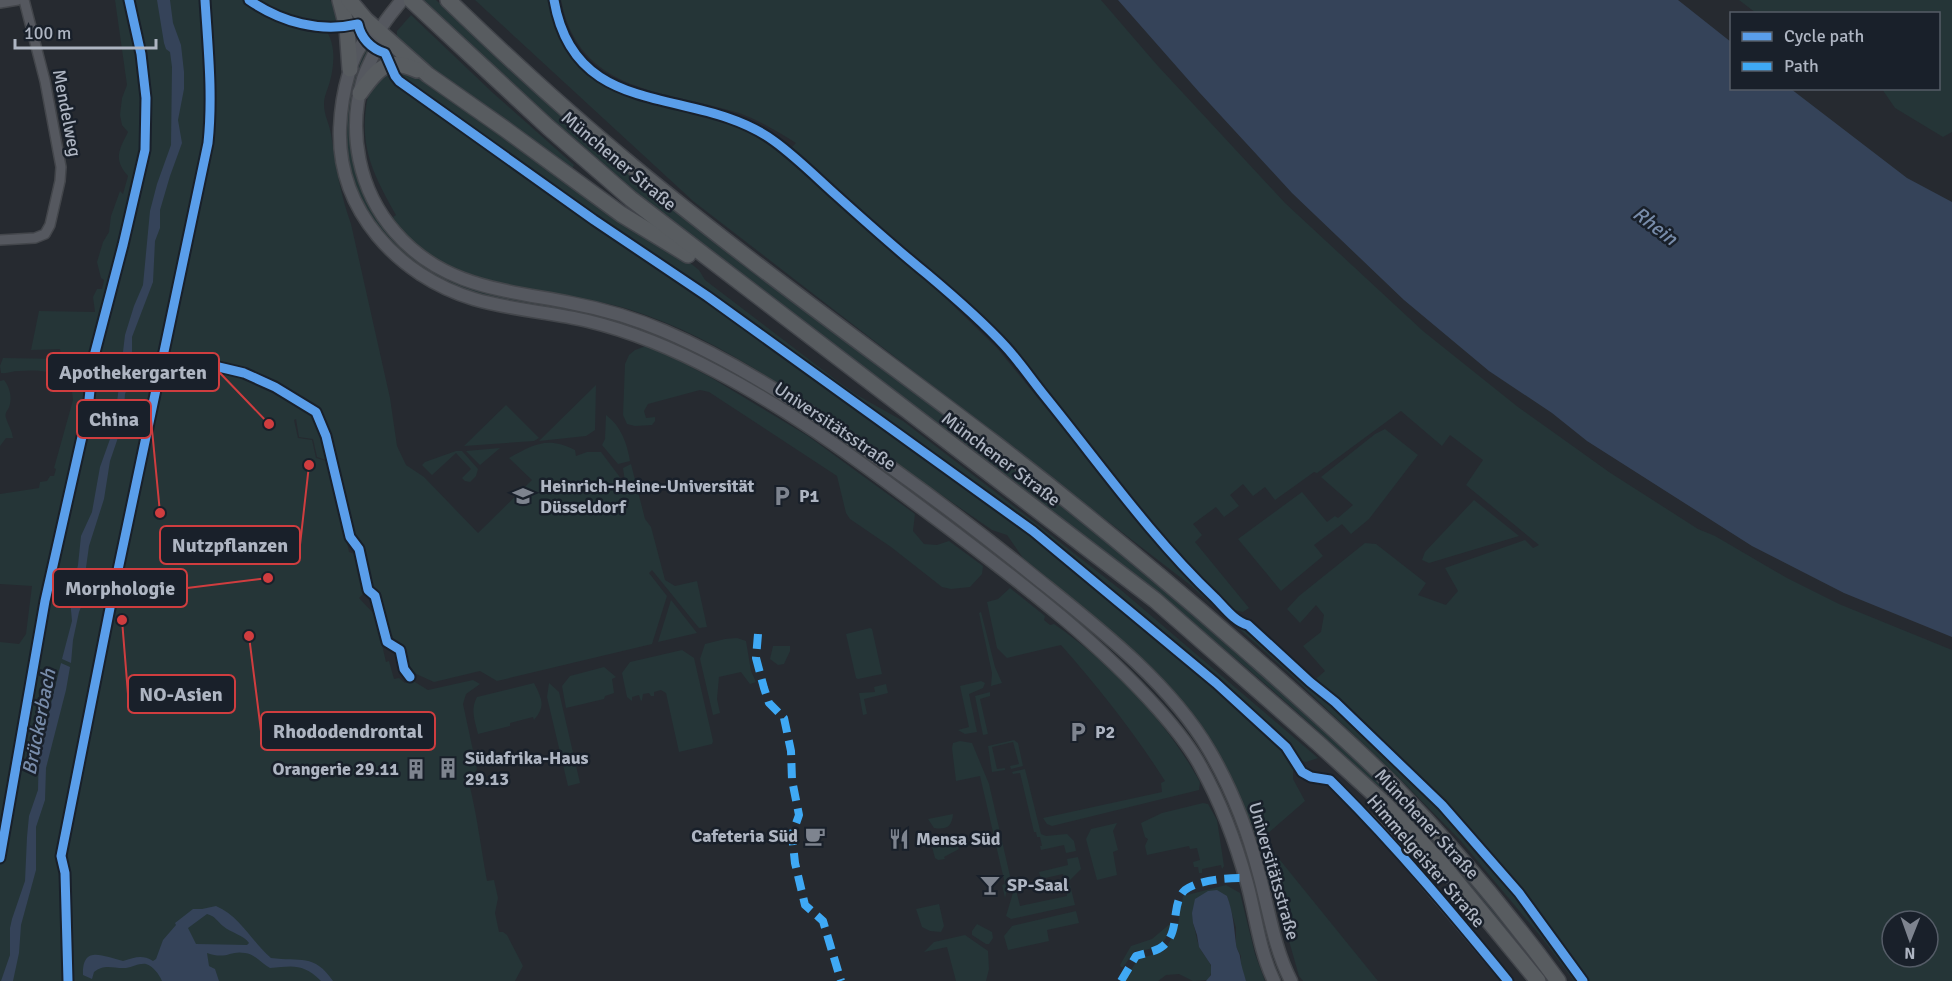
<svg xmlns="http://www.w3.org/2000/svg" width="1952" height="981" viewBox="0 0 1952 981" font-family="Signika,sans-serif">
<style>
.green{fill:#253537;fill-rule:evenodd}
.water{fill:#354359;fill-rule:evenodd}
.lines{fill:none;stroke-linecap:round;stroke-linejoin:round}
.minor-casing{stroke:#43464b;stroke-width:12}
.tertiary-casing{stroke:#43464b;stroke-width:15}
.trunk-casing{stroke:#42454b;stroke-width:18}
.minor{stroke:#55585f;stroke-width:9}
.tertiary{stroke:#55585f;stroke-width:12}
.trunk{stroke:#585c60;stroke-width:15}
.quiet{stroke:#3fa9f5;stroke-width:8;stroke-dasharray:15 8;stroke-linecap:butt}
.cycleway-casing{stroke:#19202a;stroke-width:13}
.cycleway{stroke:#5a9eea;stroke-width:9}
.labels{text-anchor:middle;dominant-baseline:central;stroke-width:5;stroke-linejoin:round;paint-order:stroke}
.street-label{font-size:18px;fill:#aeb5c2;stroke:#19202a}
.poi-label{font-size:18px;font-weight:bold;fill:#aeb5c2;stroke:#19202a;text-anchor:start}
.water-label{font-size:20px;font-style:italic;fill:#788caa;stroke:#19202a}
.leader{fill:none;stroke:#d03d3f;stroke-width:2}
.callout-dot{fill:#d03d3f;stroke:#19202a;stroke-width:2}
.callout{fill:#19202a;stroke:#d03d3f;stroke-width:2}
.callout-label{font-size:20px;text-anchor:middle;font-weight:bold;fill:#aeb5c2}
</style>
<rect width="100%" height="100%" fill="#262a30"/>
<g class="green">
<path d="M115,0H203C206,47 213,95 206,142C197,208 172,274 169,341L211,144C216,95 210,48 208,0H248L282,19L327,32C336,46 334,66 330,81C328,89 324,96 324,104C324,115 329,123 331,134C336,166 340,194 351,224L390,398L397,446L406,465L424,477L478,533L532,480L509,458C534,444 548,436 575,450L576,456L587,452H601L619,476L622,484L625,482L623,468L631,464L645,519L651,527L665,580L675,586L697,581L707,627L699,628L652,570L649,573L667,596L652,644L497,681L480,671L434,682L414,673L394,641L377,596L368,585L362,543L352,536L335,463L317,457L313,439L299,437L296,419L294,420L298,438L312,440L316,458L330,462L349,552L358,555L366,591L359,598L375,615L386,662L389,661L394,679L399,678L405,683L410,679L428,690L473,680L480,684L466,694L463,704L477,769L469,783C477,815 481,848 487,881L494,880L498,898L495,913L499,932H503L507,935L523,966L515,981H0V642L19,644L26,634L32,586L0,584V494L39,488L40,482L47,481L50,476H54L56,469L54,468L73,400C73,371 42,369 19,371C12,371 8,374 1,373L0,366L3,358L62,359L60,349L31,350L39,311L95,312L93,297L97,289H102L104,280L101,278L97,262L103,242L109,232L111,216L120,191L123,194L128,176C113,159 119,150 128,132L122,125L120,115L122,98L127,85Z"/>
<path d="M251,0H330L340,15L341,26C307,25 280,17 251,0Z"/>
<path d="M421,0H436L566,120L656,195L1025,475L1132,561L1293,701L1371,774L1449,856L1476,887L1551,981H1546C1437,830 1297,706 1152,590C1019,483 882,382 746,279C678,228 611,175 547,118C504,80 463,39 421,0Z"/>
<path d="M475,0H549C550,11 555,21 559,31C586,100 646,97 707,116C734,124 758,136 781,153L932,285L997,348L1147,532L1191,580L1243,630L1256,636L1310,684L1325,671L1303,646L1321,632L1324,615L1316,605L1300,623L1287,609L1299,596L1365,543L1376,544L1426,583L1418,595L1446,605L1458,591L1445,568L1525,540L1533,548L1539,545L1466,485L1483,460L1450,435L1442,446L1401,411L1317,473L1314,472L1275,500L1265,487L1253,496L1243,484L1230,495L1239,506L1224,517L1216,507L1193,524L1202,535L1195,542L1249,608L1243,612L1234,610L1171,547L1014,352L989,324L790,149L796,143C779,132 758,120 739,113C665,90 579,94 561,0H1101L1157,65L1285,203L1423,331L1518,407L1609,472L1698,529L1715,536L1787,578L1839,604L1952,650V981H1574L1542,938L1460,840L1403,782L1290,674L1189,584L693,201ZM1892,921H1928V957H1892Z"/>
<polygon points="1739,0 1952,0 1952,132 1943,137 1895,108 1882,89 1938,88 1938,14 1756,13"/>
<polygon points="411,15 493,93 574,165 572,169 403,48 397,39 397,31"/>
<polygon points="366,49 370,52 354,159 416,259 601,315 602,319 504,301 454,288 416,267 376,226 358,194 351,174 344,129 348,94"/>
<path d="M396,70L411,72L423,80L679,254L699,270L705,280L840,383L857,395L903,421L1024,514L1121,590L1318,758L1306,762L1298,760L1293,763V779L1305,801L1258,842L1235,785L1219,754L1200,726L1141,659L1100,621L1023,558L1007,535L992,530C943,496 894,462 846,429C779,383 709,335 631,310C560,287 430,294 393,217L396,215C376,179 360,151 366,108C367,99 369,89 376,82C381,76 389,73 396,70Z"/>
<polygon points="646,346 658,350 710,377 808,436 915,514 913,531 924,544 937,545 949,541 983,566 982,574 970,587 951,589 942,587 891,547 850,519 846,513 837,476 709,392 700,390 648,404 644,411 646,418 655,417 655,421 652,425 635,426 627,424 623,415 625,364 629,355 635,350"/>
<path d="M4,380C9,386 12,396 10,404C9,410 4,412 6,418C8,425 12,430 13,438H6L0,446V381Z"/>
<polygon points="596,385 595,430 586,436 539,441"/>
<polygon points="506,405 539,438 534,441 464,446"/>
<path d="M606,415C621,426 627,443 630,461L618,464L602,445L605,439Z"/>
<polygon points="1385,429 1418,455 1369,519 1351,534 1342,524 1314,545 1323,556 1281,591 1238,539 1302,492 1327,522 1335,516 1338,518 1353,505 1321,477 1375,434"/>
<polygon points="500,448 480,465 466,451"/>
<polygon points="456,451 462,451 478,469 476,476 470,482 465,481 462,478 471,469 456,453 432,475 422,465 425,462"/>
<polygon points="1474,500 1519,536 1429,563 1422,560 1425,552"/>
<path d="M1010,588L1045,616L1044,620L1050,625L1054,624C1113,665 1165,719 1200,782L1199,790L1052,826L1047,824L1043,818L1162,792L1161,783L1165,781C1134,732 1099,688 1061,645L1007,658L997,648L987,602L998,599Z"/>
<polygon points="671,600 697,633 658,642"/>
<polygon points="981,612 995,667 1002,683 991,686 992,673 979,613"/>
<polygon points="870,628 872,629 882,674 858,679 856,678 846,634"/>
<polygon points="737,638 746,641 751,671 756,682 750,684 741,672 719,677 717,699 720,713 713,715 700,659 705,644 725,639"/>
<polygon points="773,646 790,646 790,651 784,664 778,665 770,659"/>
<polygon points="682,650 694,658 713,741 712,744 679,752 666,693 661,690 654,692 654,696 651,696 649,693 643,694 642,700 641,701 639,695 632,697 632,701 627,697 622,673 630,662"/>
<polygon points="604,667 616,677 612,679 614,693 605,696 604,699 566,708 562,686 570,676"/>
<polygon points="981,681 985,683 983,688 969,694 977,732 965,734 958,730 969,727 960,686"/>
<path d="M534,683C542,699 546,706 534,720L533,717L510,723V726L478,734C475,721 470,710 477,697Z"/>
<polygon points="549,683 559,692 580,783 568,786 547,697"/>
<polygon points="886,684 888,693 864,699 867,714 863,715 859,693 875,692 874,687"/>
<polygon points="990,692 990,696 980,699 988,734 983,735 975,696"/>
<polygon points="1014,740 1018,743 1023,766 1011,769 1010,766 1019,764 1013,742 992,747 997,769 1005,768 1005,770 992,772 988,746"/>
<polygon points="960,741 972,743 989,784 1010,876 1005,898 1002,885 1005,884 980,776 956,781 952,748 953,743"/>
<polygon points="1025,769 1041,834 1046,836 1067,834 1074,841 1076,851 1066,853 1064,845 1041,850 1040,846 1042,846 1040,837 1037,837 1036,832 1034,832 1020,773 1013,774 1012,772"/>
<polygon points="1203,803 1208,804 1217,820 1224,866 1222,869 1221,865 1202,869 1202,873 1199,873 1198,867 1194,867 1193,862 1200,860 1197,848 1190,849 1189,846 1147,855 1145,846 1148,839 1145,837 1141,823 1162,813"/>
<path d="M953,814C952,827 946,830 934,828L928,819Z"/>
<polygon points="1117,823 1113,831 1118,850 1113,852 1117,875 1097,880 1086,839 1091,829"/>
<polygon points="942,835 953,837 955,840 950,842 951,846 957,845 959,849 944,857 945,859 938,860 935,858 932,847 935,846 933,837"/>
<polygon points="1267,844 1378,981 1303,981 1299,976 1262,846"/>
<polygon points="1078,857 1081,869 1069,881 1075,905 1011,919 1006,916 1015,886 1020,906 1067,896 1063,874 1041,879 1039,872 1068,865 1067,859"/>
<path d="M1226,885L1240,893L1255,954L1265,981H1246L1240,964L1241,956L1236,947V928L1227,896L1193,923C1196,931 1196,939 1199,946C1204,959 1218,964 1208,980L1193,981L1179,974L1166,975L1158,981H1124L1138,959L1164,951L1177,929L1183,896Z"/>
<polygon points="939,904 944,926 941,932 930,931 922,927 916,909"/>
<polygon points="1076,911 1079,923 1047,930 1049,941 1008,950 1004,936 1012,926"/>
<path d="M1171,923C1167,946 1156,949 1135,951L1123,967H1121L1120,965L1131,946L1152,939Z"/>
<polygon points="977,924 992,932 993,938 989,944 986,944 972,935 972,931"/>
<polygon points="965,935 988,951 989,969 986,981 956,981 947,947 924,952 934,942"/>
</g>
<g class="water">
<polygon points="157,0 170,0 173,23 181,45 184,72 184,89 178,120 182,143 170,176 160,210 160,228 155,241 153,282 132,337 132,376 125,394 123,423 110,461 104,499 89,546 85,575 86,594 79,612 73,640 71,663 62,659 72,621 70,599 78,565 81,536 92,512 100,467 114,428 125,335 134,306 143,285 150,211 157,184 171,145 172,67 170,52 166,49 164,43"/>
<polygon points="1118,0 1678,0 1731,42 1732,88 1791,89 1907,178 1952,202 1952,637 1844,593 1752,546 1587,441 1552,413 1489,371 1404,300 1292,193 1199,92"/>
<polygon points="61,663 70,667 66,690 46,768 45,800 36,827 36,870 21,925 19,953 13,981 1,981 10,955 10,928 12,919 25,881 27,837 29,816 38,790 39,752"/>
<path d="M1217,890L1227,896C1233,912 1234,927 1236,944C1236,949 1240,953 1240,957C1241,966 1244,973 1246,981H1206L1211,975V965L1199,947L1197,935L1193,923L1192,913L1195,899L1208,891Z"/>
<path d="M216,906C241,917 251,941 271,958C300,962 314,953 333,981H321C303,963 293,966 270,968C262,964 255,954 245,953C230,950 227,960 207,953L209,966L215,969L219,981H162C159,974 153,966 146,964C139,963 133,967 126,968C114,969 105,963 94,972L92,979L83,975C82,944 104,957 123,961C135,958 141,954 153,961L156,959L163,940L176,925L175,923L193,909H202ZM207,914C215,916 217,921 223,926C231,933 244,935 249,943L247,945L196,944L188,928Z"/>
</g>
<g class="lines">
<g class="minor-casing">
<g id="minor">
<polyline points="0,3 18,0"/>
<polyline points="0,240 35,238 45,234 50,225 60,181 61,167 45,81 24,0"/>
<polyline points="1311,777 1330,780 1381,831 1508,981"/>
</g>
</g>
<g class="tertiary-casing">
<g id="tertiary">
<path d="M402,0C395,9 385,20 380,30C377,37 378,44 375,51C371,61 366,69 363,79C347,132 359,191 395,232C442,287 505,290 571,303C603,309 634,318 664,331C725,357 783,393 838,431C904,475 968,523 1030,573C1092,623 1168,680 1209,750C1232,789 1248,831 1259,874C1269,910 1274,948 1291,981"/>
<path d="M379,32C350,38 341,103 340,128C337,210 398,276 474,299C511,310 551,312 588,321C634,332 676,350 717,372C803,417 882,478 959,536C1029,589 1099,643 1158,709C1174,727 1190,746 1201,767C1221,803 1236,843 1247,883C1256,916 1259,950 1274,981"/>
</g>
</g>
<g class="trunk-casing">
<g id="trunk">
<polyline points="340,0 347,27 350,69"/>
<polyline points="349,0 366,20 428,75 505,129 621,214 688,255"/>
<polyline points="411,0 548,127 631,199 1155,600 1318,743 1385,804 1442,864 1538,981"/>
<path d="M448,0C507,57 568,113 631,165C748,262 872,350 993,442C1078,507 1160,575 1241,646C1293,692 1346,738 1395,787C1454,848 1508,913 1558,981"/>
<path d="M360,93C377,69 387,56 417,70"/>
</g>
</g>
<use href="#minor" class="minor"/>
<use href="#tertiary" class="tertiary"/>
<use href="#trunk" class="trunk"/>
<g class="quiet">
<polyline points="758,634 756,658 764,688 769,703 784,718 791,751 792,780 799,815 792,835 795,863 805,905 823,921 841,981"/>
<path d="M1121,981L1136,956C1144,953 1156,952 1163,946C1174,937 1174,924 1176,912C1177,905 1179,895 1185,890C1201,879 1227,878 1246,878"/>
</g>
<g class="cycleway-casing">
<g id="cycleway">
<path d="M249,0C281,22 320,33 358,24C361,38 371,49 385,53L395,76L399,81L594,220L707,296L1033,531L1216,683L1286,747L1302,772L1311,777L1330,780L1337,787C1398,848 1453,914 1508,981"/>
<path d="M554,0C575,124 697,84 774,141C796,157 816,177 836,195C866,222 896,249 927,274C952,295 983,322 1005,346C1019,361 1031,379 1044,395C1100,464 1151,537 1215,598C1224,607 1235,622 1248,625L1310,682L1335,702L1442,805L1519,893L1583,981"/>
<polyline points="162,360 206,364 244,373 275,387 316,412 326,436 350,537 359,549 368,590 375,596 387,642 400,650 404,669 410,677"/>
<polyline points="0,858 45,601 88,410 93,360 123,245 145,150 146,98 141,54 129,0"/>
<path d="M68,981L65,873L61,856L111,603L208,143C213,95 208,48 205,0"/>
</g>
</g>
<use href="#cycleway" class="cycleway"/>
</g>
<defs>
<g id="university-bare" transform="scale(1.62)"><path d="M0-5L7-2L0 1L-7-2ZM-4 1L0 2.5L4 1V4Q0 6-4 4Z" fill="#7e848f" stroke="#19202a" stroke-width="2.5" paint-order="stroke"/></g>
<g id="parking-bare" transform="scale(1.62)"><path d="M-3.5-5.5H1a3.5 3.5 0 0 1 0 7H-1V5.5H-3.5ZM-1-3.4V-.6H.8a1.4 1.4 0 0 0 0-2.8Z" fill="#7e848f" stroke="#19202a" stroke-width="2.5" paint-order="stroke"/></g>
<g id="building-bare" transform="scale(1.62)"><path d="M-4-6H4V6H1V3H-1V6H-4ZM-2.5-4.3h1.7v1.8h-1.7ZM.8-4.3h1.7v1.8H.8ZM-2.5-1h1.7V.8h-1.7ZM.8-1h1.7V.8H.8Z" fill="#7e848f" stroke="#19202a" stroke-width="2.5" paint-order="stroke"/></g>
<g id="cafe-bare" transform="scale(1.62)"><path d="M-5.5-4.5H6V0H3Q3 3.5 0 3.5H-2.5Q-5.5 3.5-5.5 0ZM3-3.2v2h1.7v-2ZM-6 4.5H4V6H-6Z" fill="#7e848f" stroke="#19202a" stroke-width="2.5" paint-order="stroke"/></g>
<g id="restaurant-bare" transform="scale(1.62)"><path d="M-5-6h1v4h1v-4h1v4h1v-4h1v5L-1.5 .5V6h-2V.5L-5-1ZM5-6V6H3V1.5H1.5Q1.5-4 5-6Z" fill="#7e848f" stroke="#19202a" stroke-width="2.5" paint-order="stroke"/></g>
<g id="bar-bare" transform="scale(1.62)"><path d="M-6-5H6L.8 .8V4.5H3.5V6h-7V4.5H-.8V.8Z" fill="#7e848f" stroke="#19202a" stroke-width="2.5" paint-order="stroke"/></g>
</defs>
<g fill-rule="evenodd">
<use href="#university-bare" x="523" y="496"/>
<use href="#parking-bare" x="782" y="496"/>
<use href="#parking-bare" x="1078" y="732"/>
<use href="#building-bare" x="448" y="768"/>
<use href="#building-bare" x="416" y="769"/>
<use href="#cafe-bare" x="815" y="836"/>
<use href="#restaurant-bare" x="899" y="839"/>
<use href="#bar-bare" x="990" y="885"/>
</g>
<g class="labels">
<g class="street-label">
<text transform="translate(67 113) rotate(79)">Mendelweg</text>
<text transform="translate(619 161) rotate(40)">Münchener Straße</text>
<text transform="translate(835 426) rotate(34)">Universitätsstraße</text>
<text transform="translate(1001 459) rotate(37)">Münchener Straße</text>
<text transform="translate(1427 824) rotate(47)">Münchener Straße</text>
<text transform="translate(1426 861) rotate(49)">Himmelgeister Straße</text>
<text transform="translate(1274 871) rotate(74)">Universitätsstraße</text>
</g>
<g class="poi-label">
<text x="540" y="486">Heinrich-Heine-Universität<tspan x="540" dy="21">Düsseldorf</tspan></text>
<text x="799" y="496">P1</text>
<text x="1095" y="732">P2</text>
<text x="465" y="758">Südafrika-Haus<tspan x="465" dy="21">29.13</tspan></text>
<text x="399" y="769" text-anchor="end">Orangerie 29.11</text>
<text x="798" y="836" text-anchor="end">Cafeteria Süd</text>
<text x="916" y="839">Mensa Süd</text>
<text x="1007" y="885">SP-Saal</text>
</g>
<g class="water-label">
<text transform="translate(1655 226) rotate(37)">Rhein</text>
<text transform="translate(39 722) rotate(-79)">Brückerbach</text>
</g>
</g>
<path class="leader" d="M269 424L219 372M160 513L151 419M309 465L300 545M268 578L187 588M122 620L128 694M249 636L261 731"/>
<g class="callout-dot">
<circle cx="269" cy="424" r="6"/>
<circle cx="160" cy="513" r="6"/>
<circle cx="309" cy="465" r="6"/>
<circle cx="268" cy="578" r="6"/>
<circle cx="122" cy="620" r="6"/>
<circle cx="249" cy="636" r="6"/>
</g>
<g class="callout">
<rect x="47" y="353" width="172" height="38" rx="6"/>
<rect x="77" y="400" width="74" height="38" rx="6"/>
<rect x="160" y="526" width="140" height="38" rx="6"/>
<rect x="53" y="569" width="134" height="38" rx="6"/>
<rect x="128" y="675" width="107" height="38" rx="6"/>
<rect x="261" y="712" width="174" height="38" rx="6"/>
</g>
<g class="callout-label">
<text x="133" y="379">Apothekergarten</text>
<text x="114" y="426">China</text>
<text x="230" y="552">Nutzpflanzen</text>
<text x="120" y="595">Morphologie</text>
<text x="181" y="701">NO-Asien</text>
<text x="348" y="738">Rhododendrontal</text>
</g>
<rect x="1730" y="12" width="210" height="78" fill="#19202a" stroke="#555c67" stroke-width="1.5"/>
<rect x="1742" y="32" width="30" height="9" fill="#5a9eea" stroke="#555c67" stroke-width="1.5"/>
<text x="1784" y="42" font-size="18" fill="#aeb5c2">Cycle path</text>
<rect x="1742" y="62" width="30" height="9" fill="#3fa9f5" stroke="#555c67" stroke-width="1.5"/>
<text x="1784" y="72" font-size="18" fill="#aeb5c2">Path</text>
<g transform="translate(1910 939) rotate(181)"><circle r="28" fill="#19202a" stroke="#555c67" stroke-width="1.5"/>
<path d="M0-4.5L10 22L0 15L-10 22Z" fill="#7e848f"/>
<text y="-9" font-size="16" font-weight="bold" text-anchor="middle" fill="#aeb5c2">N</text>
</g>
<path d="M15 39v9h141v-9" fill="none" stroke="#aeb5c2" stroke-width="3"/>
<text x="24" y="39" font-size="18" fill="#aeb5c2" stroke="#19202a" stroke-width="4.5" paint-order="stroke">100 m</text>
</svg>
